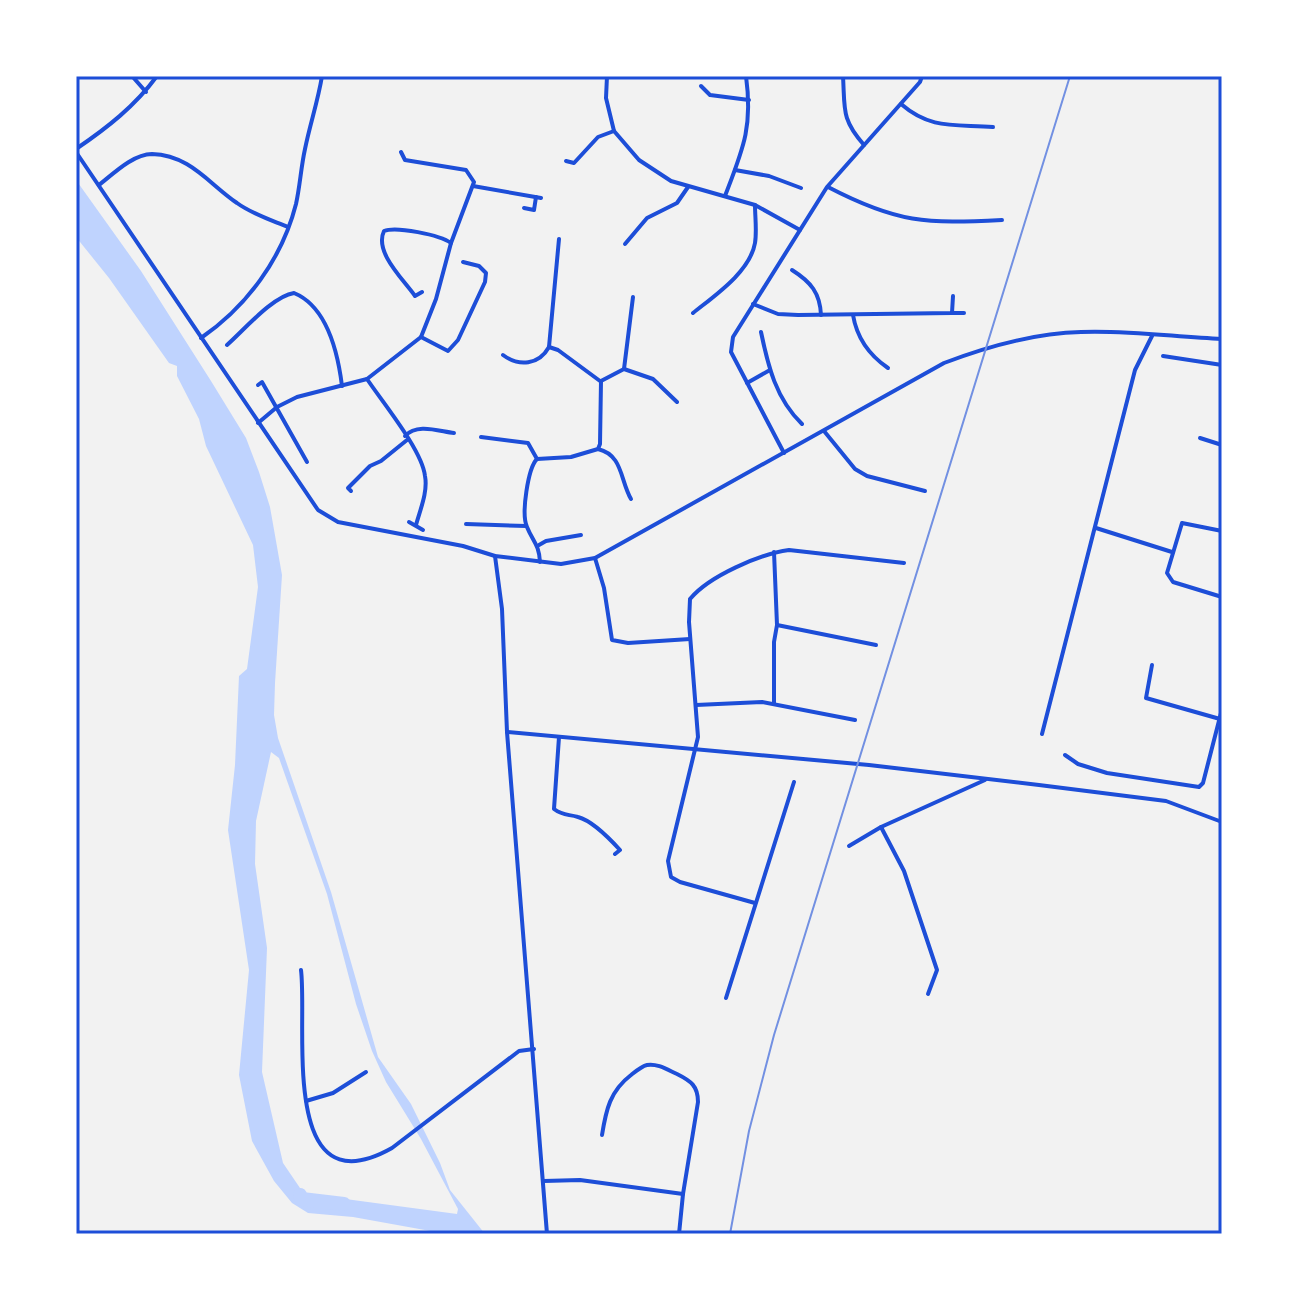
<svg xmlns="http://www.w3.org/2000/svg" width="1298" height="1310" viewBox="0 0 1298 1310" font-family="'Sofia Sans Condensed',sans-serif">
<style>
.water{fill:#bfd3fe;fill-rule:evenodd}
.lines{fill:none;stroke-linecap:round;stroke-linejoin:round}
.river{stroke:#bfd3fe;stroke-width:14}
.minor{stroke:#1d4ed8;stroke-width:4}
.tertiary{stroke:#1d4ed8;stroke-width:4}
.rail{stroke:#7290e2;stroke-width:2}
.neatline{fill:none;stroke:#1d4ed8;stroke-width:3}
</style>
<rect width="100%" height="100%" fill="#f2f2f2"/>
<path class="water" d="M76,180L141,271L211,381L246,438L259,472L270,507L282,575L275,683L274,715L278,738L331,892L378,1057L411,1104L440,1163L450,1190L485,1234H447L353,1217L308,1213L292,1203L274,1181L252,1141L239,1075L249,970L228,830L235,765L239,676L247,669L258,587L253,545L206,446L199,419L177,376V366L169,363L109,278L76,237ZM271,752L279,758L327,894L356,1004L372,1051L386,1082L421,1139L458,1209L457,1214L338,1198L317,1203L300,1188L283,1163L262,1072L267,948L255,864L256,821Z"/>
<g class="lines">
<polyline class="river" points="300,1195 302,1199 344,1204"/>
<g class="minor">
<polyline points="132,76 146,92"/>
<polyline points="607,76 606,98 614,131 639,160 671,181 755,205 800,230"/>
<path d="M843,76C845,109 841,119 864,145"/>
<polyline points="701,86 710,95 749,100"/>
<path d="M901,104C931,130 955,124 993,127"/>
<polyline points="566,161 574,163 598,137 614,131"/>
<polyline points="735,170 769,176 801,188"/>
<path d="M99,185C113,174 133,154 152,154C190,155 209,184 237,203C252,214 271,220 288,227"/>
<polyline points="473,186 541,198"/>
<path d="M828,187C897,223 926,224 1002,220"/>
<path d="M725,196C743,149 753,127 746,76"/>
<polyline points="524,208 534,210 536,197"/>
<polyline points="625,244 647,218 677,203 688,187"/>
<path d="M792,270C811,282 820,293 821,315"/>
<path d="M422,292L415,296C403,279 374,252 384,231C396,226 440,235 451,243"/>
<polyline points="753,304 778,314 798,315 952,313 953,296"/>
<path d="M693,313C714,296 750,272 755,243C757,231 755,217 755,205"/>
<polyline points="952,313 964,313"/>
<path d="M853,315C857,339 869,355 888,368"/>
<path d="M761,332C768,366 776,399 802,424"/>
<polyline points="421,337 448,351 458,340 485,282 486,273 479,266 463,262"/>
<path d="M201,338C247,306 282,259 296,204C300,186 301,167 305,149C310,124 318,101 322,76"/>
<path d="M227,345C244,330 273,296 294,293C328,307 338,354 342,386"/>
<polyline points="549,347 558,350 600,381"/>
<path d="M503,355C519,367 539,365 549,347L559,239"/>
<polyline points="1163,356 1222,365"/>
<polyline points="624,369 633,297"/>
<path d="M367,379C383,403 422,450 425,476C428,492 420,510 416,525"/>
<polyline points="747,383 770,370"/>
<polyline points="258,385 262,382 307,462"/>
<polyline points="258,423 277,407 297,397 367,379 421,337 436,299 451,243 474,182 466,170 405,160 401,152"/>
<polyline points="824,431 855,469 867,476 925,491"/>
<path d="M405,436C417,423 438,431 454,433"/>
<polyline points="481,437 528,443 537,459"/>
<polyline points="1200,438 1222,445"/>
<path d="M598,449C623,455 620,480 631,499"/>
<polyline points="784,453 731,352 733,337 827,187 920,82 922,76"/>
<polyline points="351,491 348,488 370,466 381,461 407,440"/>
<polyline points="409,522 423,530"/>
<polyline points="466,524 526,526"/>
<polyline points="1096,528 1172,552"/>
<polyline points="1222,531 1182,523 1167,573 1173,582 1222,597"/>
<polyline points="539,545 546,541 581,535"/>
<polyline points="595,558 604,588 612,640 628,643 690,639"/>
<path d="M540,562C539,544 533,542 527,527C521,514 528,468 537,459L571,457L598,449L600,444L601,381L624,369L653,379L677,402"/>
<polyline points="777,625 876,645"/>
<polyline points="1152,665 1146,698 1220,719"/>
<polyline points="774,704 774,642 777,625 774,552"/>
<polyline points="696,705 762,702 855,720"/>
<polyline points="507,732 869,765 1039,785 1166,801 1222,822"/>
<polyline points="1042,734 1135,370 1152,336"/>
<path d="M559,737L554,809C563,816 568,814 578,817C593,821 610,839 620,850L615,854"/>
<polyline points="1065,755 1078,764 1107,773 1199,787 1203,783 1222,709"/>
<polyline points="881,827 985,780"/>
<polyline points="849,846 881,827 904,871 937,970 928,994"/>
<path d="M755,903L680,882L671,877L668,861L698,737L689,622L690,599C709,576 760,554 789,550L904,563"/>
<path d="M301,970C308,1025 278,1212 392,1148L519,1051L534,1049"/>
<polyline points="726,998 794,782"/>
<polyline points="306,1101 333,1093 366,1072"/>
<path d="M602,1135C606,1110 610,1091 631,1075C636,1071 642,1066 647,1065C657,1063 668,1070 677,1074C691,1081 698,1086 698,1102L683,1194L679,1234"/>
<polyline points="544,1181 580,1180 683,1194"/>
</g>
<g class="tertiary">
<path d="M76,149C107,128 135,106 157,76"/>
<path d="M76,152L318,510L338,522L463,546L495,556L561,564L595,558L944,363C986,347 1035,333 1081,332C1128,330 1175,337 1222,339"/>
<polyline points="495,556 502,609 507,732 547,1234"/>
</g>
<polyline class="rail" points="730,1234 749,1131 774,1035 1070,76"/>
</g>
<rect width="1298" height="1310" fill="none" stroke="#ffffff" stroke-width="156"/>
<rect x="78" y="78" width="1142" height="1154" class="neatline"/>
</svg>
